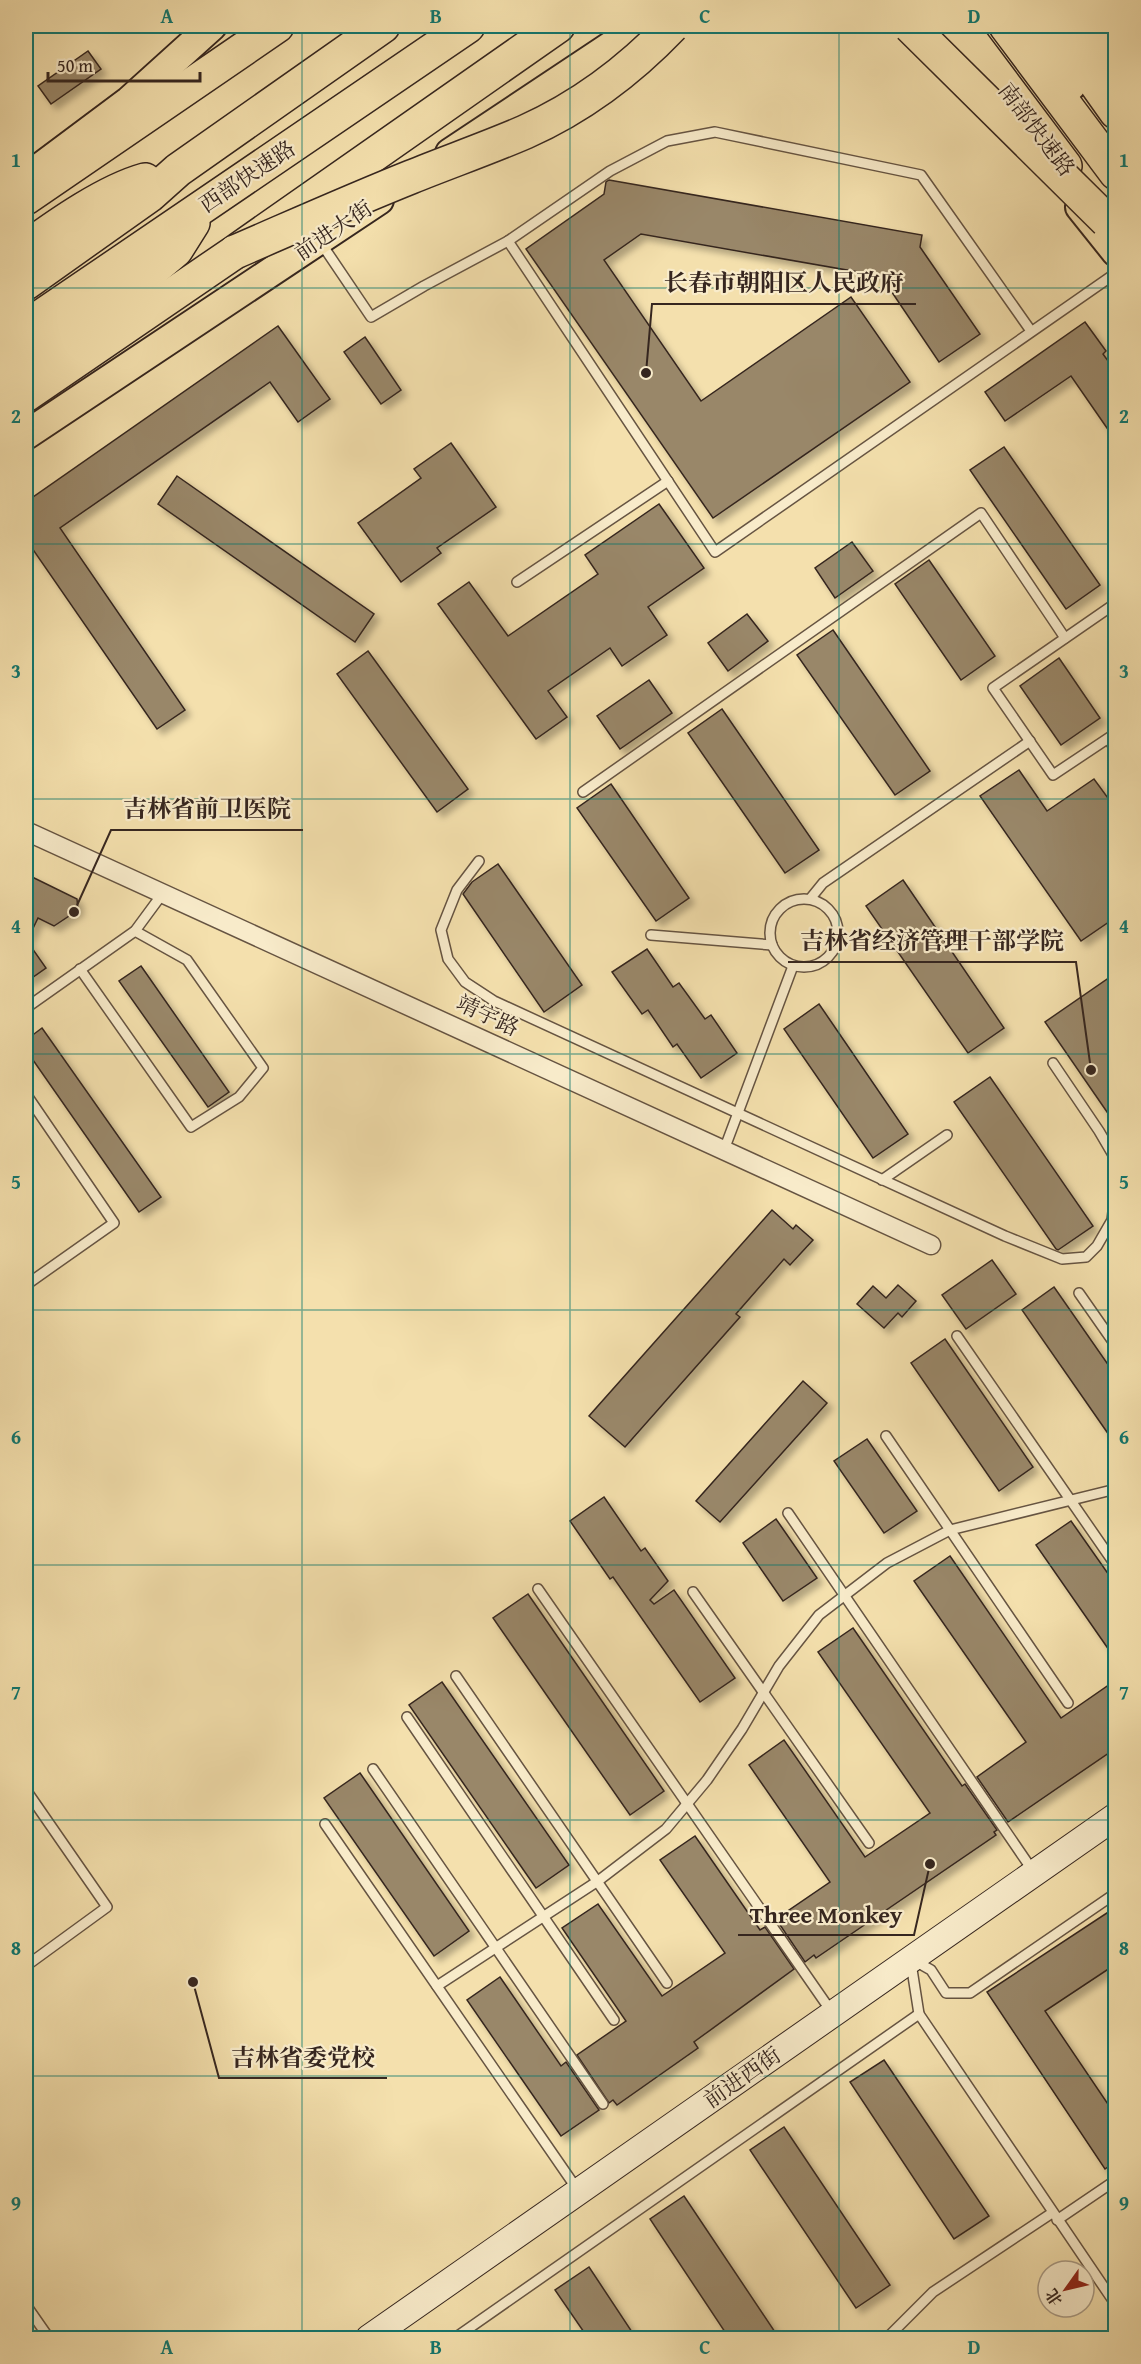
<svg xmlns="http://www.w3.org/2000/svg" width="1141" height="2364" viewBox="0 0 1141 2364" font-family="'Gentium Book Plus','Noto Serif SC',serif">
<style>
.building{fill:#998769;stroke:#36261f;stroke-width:1.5;filter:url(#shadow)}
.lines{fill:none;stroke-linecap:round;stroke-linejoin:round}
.lane-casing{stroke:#665442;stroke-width:12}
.street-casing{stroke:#665442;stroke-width:21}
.secondary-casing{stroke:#36261f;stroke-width:28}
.primary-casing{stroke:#36261f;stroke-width:32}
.highway-casing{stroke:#36261f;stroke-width:36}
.lane{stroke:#f8ebca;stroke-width:9}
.street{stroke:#f8ebca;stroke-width:18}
.secondary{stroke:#f8ebca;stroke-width:26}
.primary{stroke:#f4e0ad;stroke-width:28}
.highway{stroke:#f4e0ad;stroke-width:33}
.highway-bridge-casing{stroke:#36261f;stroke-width:36;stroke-linecap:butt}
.highway-bridge{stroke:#f4e0ad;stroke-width:33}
.grid{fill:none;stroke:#0f766e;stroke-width:1.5;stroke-opacity:0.55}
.labels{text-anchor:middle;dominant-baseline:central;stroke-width:4.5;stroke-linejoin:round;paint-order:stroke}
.street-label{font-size:22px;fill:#36261f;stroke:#f8ebca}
.leader{fill:none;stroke:#36261f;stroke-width:2}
.callout-dot{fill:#36261f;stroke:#f8ebca;stroke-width:2}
.callout-label{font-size:24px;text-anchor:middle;font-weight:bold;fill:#36261f;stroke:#f8ebca;stroke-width:4.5;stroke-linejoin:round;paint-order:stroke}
.neatline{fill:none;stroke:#0f766e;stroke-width:2}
.grid-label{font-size:20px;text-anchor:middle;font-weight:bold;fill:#0f766e}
</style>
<defs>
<filter id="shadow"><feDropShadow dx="5.5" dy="5.5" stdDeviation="3" flood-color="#0004"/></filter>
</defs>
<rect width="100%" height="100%" fill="#f4e0ad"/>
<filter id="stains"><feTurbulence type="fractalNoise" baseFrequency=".00333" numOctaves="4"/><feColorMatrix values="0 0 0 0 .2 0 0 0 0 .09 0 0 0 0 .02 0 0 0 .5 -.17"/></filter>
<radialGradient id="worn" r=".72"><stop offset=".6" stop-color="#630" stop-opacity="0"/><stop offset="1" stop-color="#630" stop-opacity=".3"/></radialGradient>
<g class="building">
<polygon points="88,51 101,69 51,104 38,86"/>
<polygon points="609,180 922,235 920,247 980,334 939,362 881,276 641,234 604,260 701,401 851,297 910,382 713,518 526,249 604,194 606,182"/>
<polygon points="1085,322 1106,351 1103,354 1116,372 1116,441 1071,376 1005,421 985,392"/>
<polygon points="278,326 330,399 298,422 270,382 60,528 185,710 157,729 32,548 26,553 26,502"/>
<polygon points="365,337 401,390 381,404 344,352"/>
<polygon points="451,443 496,507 437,548 441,553 401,582 358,523 421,478 414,469"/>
<polygon points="1004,447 1100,585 1066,609 970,470"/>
<polygon points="177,476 374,614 355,642 158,504"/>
<polygon points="659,504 704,568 648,607 667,635 622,666 610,648 548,691 567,717 536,739 438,604 469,582 508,636 598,574 585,555"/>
<polygon points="852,542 873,571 835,598 815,568"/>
<polygon points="929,560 995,656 961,680 895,584"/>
<polygon points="747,614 768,641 728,671 708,643"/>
<polygon points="833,630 930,771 895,795 797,655"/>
<polygon points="368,651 468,789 437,812 337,674"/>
<polygon points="1059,658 1100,718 1061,745 1020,686"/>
<polygon points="649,680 672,713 620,749 597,716"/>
<polygon points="722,709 819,850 785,873 688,733"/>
<polygon points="1019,770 1047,811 1094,779 1116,809 1116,917 1081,941 980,796"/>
<polygon points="611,784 689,898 656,921 577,808"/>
<polygon points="498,864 582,985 544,1012 463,894 472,882"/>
<polygon points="26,874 77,899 78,910 54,926 38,918 27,941 46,968 26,982"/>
<polygon points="903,880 1004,1028 968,1053 866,906"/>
<polygon points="647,949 673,987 679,983 705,1019 711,1015 737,1053 701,1078 677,1044 673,1047 648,1010 642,1014 612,972"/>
<polygon points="141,966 229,1092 208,1107 119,981"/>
<polygon points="1116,973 1116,1125 1045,1022"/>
<polygon points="819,1004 908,1134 873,1158 784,1029"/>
<polygon points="42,1028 161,1197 139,1212 26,1050 26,1040"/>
<polygon points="990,1077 1093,1226 1058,1250 1056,1249 954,1102"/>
<polygon points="772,1210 793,1229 796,1225 813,1240 790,1265 784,1259 736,1314 740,1317 625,1447 589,1416"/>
<polygon points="992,1260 1016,1294 966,1329 942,1295"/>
<polygon points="898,1285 916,1301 902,1317 898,1313 884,1328 857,1304 873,1286 886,1298"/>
<polygon points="1054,1287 1116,1376 1116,1445 1022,1310"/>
<polygon points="945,1339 1033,1467 999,1491 911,1363"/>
<polygon points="803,1381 827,1403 720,1522 696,1501"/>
<polygon points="867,1439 917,1511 884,1533 834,1461"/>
<polygon points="604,1497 641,1551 645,1548 668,1581 650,1600 654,1604 674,1590 735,1678 700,1702 613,1577 610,1579 570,1521"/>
<polygon points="776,1519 817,1578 783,1601 743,1543"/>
<polygon points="1071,1521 1116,1585 1116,1660 1036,1545"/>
<polygon points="950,1556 1061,1718 1116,1680 1116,1748 1008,1822 977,1777 1026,1742 914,1581"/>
<polygon points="528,1594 664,1791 630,1815 493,1618"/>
<polygon points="853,1628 962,1786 965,1784 997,1830 994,1832 996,1835 816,1958 814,1955 805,1962 776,1919 830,1882 749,1765 784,1740 865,1857 930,1813 818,1652"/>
<polygon points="442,1682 569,1865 536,1888 409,1705"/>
<polygon points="360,1773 469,1931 434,1956 324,1798"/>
<polygon points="695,1836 760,1930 765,1927 794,1969 694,2042 698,2048 617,2105 613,2100 609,2103 577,2055 626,2021 562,1928 598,1904 662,1996 725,1953 660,1860"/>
<polygon points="1116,1907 1116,1964 1045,2011 1116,2116 1116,2161 1105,2169 987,1992"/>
<polygon points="500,1977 561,2066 566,2062 599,2110 561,2136 467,2000"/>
<polygon points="884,2060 989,2216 954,2239 850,2082"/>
<polygon points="784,2127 890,2285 856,2308 750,2150"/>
<polygon points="684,2196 779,2338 729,2338 650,2219"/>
<polygon points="589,2267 636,2338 588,2338 555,2290"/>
</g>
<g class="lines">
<g class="lane-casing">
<g id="lane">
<polyline points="508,241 715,552 1116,273"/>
<polyline points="321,243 371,317 424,286 508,241 610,171 667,141 715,132 921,175 1031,331"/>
<polyline points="517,582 668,481"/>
<polyline points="1116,603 993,688 1053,775 1116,733"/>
<polyline points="1108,739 1116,750"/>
<polyline points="583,792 981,513 1065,638"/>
<polyline points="479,861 457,890 441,930 448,959 465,982 494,1001 1005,1236 1062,1259 1086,1257 1097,1246 1112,1220 1116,1188"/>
<circle cx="804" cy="933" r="34"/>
<polyline points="810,899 823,883 1030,741"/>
<polyline points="651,935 772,945"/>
<polyline points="80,969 191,1127 239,1097 263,1068 187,960 135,931"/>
<polyline points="26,1008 135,931 163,893"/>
<polyline points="1053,1063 1099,1131 1116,1160"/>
<polyline points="26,1094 114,1223 26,1285"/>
<polyline points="724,1150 793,966"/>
<polyline points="882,1180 947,1135"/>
<polyline points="1079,1293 1116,1346"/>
<polyline points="957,1336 1116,1566"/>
<polyline points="886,1436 1068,1703"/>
<polyline points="788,1513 1033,1871"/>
<polyline points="538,1589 831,2011"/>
<polyline points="693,1592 869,1843"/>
<polyline points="456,1676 667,1983"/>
<polyline points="407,1717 614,2020"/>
<polyline points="373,1769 603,2104"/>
<polyline points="26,1790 107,1907 26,1966"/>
<polyline points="325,1824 577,2189"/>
<polyline points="915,1961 931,1970 946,1993 970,1993 1116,1893"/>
<polyline points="911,1963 919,2014 1116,2305"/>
<polyline points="437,1986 598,1881 666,1829 707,1780 742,1729 779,1666 819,1615 887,1563 950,1530 1116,1489"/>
<polyline points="1057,2220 1116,2180"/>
<polyline points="26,2305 49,2338"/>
<polyline points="455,2338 919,2014"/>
<polyline points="887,2338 933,2292 1052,2213"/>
</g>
</g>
<g class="street-casing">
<polyline id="street" points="26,831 931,1245"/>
</g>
<g class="secondary-casing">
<polyline id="secondary" points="369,2338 1116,1816"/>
</g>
<g class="primary-casing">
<g id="primary">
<polyline points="938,26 980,78"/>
<polyline points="1026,26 1071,86"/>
<polyline points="1086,26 1116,67"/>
<polyline points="450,153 641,26"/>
<polyline points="26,178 129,101 212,26"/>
<polyline points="1080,207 1116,252"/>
<polyline points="26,435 379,200"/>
</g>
</g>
<g class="highway-casing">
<g id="highway">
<polyline points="960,26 1065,166"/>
<polyline points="1006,26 1116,173"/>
<polyline points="1055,26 1116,112"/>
<polyline points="26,198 277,26"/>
<path d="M26,248C59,224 106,191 145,180"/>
<polyline points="26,283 150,195 178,170 383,26"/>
<polyline points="26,327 468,26"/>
<polyline points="26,363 132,287 176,250 193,223"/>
<polyline points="26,395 235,252 558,26"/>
</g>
</g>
<use href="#lane" class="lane"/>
<use href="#street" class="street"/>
<use href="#secondary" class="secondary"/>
<use href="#primary" class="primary"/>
<use href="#highway" class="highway"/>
<g class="highway-bridge-casing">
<g id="highway-bridge">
<polyline points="910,26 1107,221"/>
<path d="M235,252C293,227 351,201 411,177C448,162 488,148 525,132C581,107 630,70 672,26"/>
</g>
</g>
<use href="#highway-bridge" class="highway-bridge"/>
</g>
<path class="grid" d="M302,26V2338M570,26V2338M839,26V2338M26,288H1116M26,544H1116M26,799H1116M26,1054H1116M26,1310H1116M26,1565H1116M26,1820H1116M26,2076H1116"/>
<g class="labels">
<g class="street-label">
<text transform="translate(1037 129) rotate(53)">南部快速路</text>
<text transform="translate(247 176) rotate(-34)">西部快速路</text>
<text transform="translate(333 230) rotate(-34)">前进大街</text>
<text transform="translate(488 1015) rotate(25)">靖宇路</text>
<text transform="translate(742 2077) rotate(-35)">前进西街</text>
</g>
</g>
<path class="leader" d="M646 373L652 304H916M74 912L111 830H303M1091 1070L1076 962H788M930 1864L914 1935H738M193 1982L219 2078H387"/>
<g class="callout-dot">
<circle cx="646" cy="373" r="6"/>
<circle cx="74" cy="912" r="6"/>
<circle cx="1091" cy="1070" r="6"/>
<circle cx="930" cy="1864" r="6"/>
<circle cx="193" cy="1982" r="6"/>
</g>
<g class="callout-label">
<text x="784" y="291">长春市朝阳区人民政府</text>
<text x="207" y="817">吉林省前卫医院</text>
<text x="932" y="949">吉林省经济管理干部学院</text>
<text x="826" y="1923">Three Monkey</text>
<text x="303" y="2066">吉林省委党校</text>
</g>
<rect width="1141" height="2364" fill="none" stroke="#f4e0ad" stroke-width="66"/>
<g transform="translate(1066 2289) rotate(236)"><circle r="28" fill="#f8ebca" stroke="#aa9c86" stroke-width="1.5"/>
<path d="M0-4.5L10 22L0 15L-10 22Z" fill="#8f2418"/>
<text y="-9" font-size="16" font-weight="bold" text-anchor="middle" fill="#36261f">北</text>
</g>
<path d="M48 72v9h152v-9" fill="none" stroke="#36261f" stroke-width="3"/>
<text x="57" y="72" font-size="18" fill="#36261f" stroke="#f8ebca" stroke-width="4.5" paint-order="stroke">50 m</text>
<rect x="33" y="33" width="1075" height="2298" class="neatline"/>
<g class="grid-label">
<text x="167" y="23">A</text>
<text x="436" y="23">B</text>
<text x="705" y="23">C</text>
<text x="974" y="23">D</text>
<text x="16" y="167">1</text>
<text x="1124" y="167">1</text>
<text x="16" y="423">2</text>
<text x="1124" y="423">2</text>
<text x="16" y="678">3</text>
<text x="1124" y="678">3</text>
<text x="16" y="933">4</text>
<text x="1124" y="933">4</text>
<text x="16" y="1189">5</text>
<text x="1124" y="1189">5</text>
<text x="16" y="1444">6</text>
<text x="1124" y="1444">6</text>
<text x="16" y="1699">7</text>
<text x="1124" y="1699">7</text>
<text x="16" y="1955">8</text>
<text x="1124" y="1955">8</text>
<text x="16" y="2210">9</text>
<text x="1124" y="2210">9</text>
<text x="167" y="2354">A</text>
<text x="436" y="2354">B</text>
<text x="705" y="2354">C</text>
<text x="974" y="2354">D</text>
</g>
<rect width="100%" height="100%" filter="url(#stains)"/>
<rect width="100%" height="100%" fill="url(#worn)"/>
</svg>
